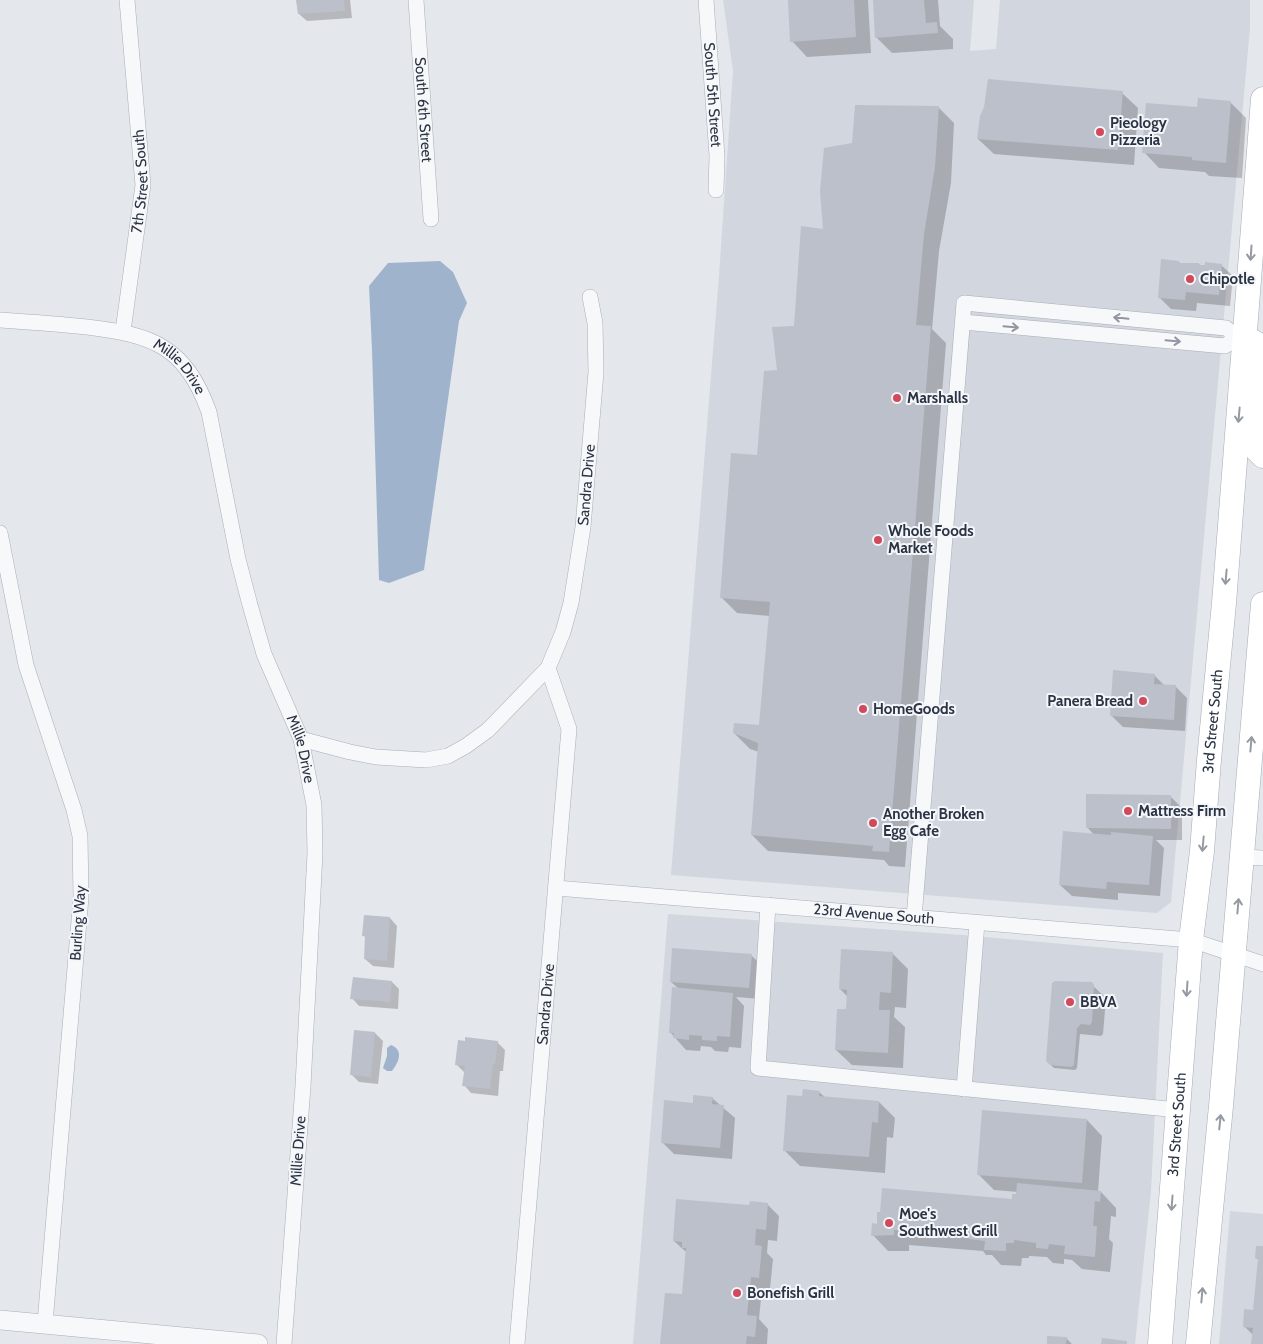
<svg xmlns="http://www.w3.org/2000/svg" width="1263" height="1344" viewBox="0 0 1263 1344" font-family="Cabin,sans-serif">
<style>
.built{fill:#d2d6de}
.water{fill:#9fb4cc}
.shadow{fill:#0003}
.building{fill:#bbc0ca}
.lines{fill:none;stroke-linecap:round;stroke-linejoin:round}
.minor-casing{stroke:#a9aeb7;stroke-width:16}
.tertiary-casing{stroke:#a9aeb7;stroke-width:20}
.primary-casing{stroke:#a3abb8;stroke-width:25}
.minor{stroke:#f7f8fa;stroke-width:15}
.tertiary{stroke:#f7f8fa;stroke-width:19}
.primary{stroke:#fff;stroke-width:24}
.oneway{stroke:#959aa2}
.oneway2{stroke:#9196a0}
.poi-dot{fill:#d1495b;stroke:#f4f6f9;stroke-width:2}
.labels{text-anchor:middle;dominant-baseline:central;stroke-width:4;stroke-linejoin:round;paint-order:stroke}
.street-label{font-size:15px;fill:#2b3445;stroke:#f4f6f9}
.poi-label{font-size:15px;font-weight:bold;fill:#2b3445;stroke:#f4f6f9;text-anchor:start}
</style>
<rect width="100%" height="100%" fill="#e4e7ec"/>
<g class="built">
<polygon points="723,0 974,0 970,51 996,49 1000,0 1250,0 1250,28 1171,902 1157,913 671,875 719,276 733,71"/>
<polygon points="668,914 963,935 1163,953 1151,1191 1135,1344 633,1344"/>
<polygon points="1230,1211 1263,1214 1263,1344 1219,1344"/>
</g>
<g class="water">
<polygon points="440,261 453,272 467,303 459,321 424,570 389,583 379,580 372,350 369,286 388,263"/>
<path d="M391,1045C404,1050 399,1062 392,1071H387L383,1068L387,1056V1048Z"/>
</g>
<g class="shadow">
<polygon points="298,0 350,0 352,18 307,21 299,14"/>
<polygon points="789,0 868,0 871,53 807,57 792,41"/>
<polygon points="874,0 938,0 940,26 953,39 953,49 892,53 876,37"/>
<polygon points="1122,93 1138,108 1134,165 994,154 978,139"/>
<polygon points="1230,102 1246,118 1242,178 1209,176 1205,172 1159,168 1144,152 1198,108"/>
<polygon points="938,107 954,123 951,183 939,251 932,329 946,343 905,867 889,866 884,860 768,851 752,835 759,752 750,749 734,733 760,726 770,616 737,613 721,597 758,457 778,371 795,327 824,230 853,144"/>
<polygon points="1179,262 1181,264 1199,264 1201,266 1221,265 1233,276 1230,306 1197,303 1196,311 1171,309 1159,297"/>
<polygon points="1154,675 1165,686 1176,687 1187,698 1185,731 1123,727 1111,715"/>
<polygon points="1170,796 1182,808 1182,840 1156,840 1164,848 1160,896 1118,893 1118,900 1072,896 1060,885 1094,835 1087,827"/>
<polygon points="390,918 397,926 394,968 373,966 365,959 366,938 363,935"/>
<polygon points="892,953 908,969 906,1008 895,1007 894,1017 905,1027 903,1068 852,1065 836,1050 847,1010 848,997 840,989"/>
<polygon points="751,955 763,967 761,999 736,997 744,1006 741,1048 729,1047 728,1052 715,1051 711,1047 701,1046 700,1051 686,1050 670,1032 679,989 671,982"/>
<polygon points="392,982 399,989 398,1009 359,1006 352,998"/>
<polygon points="1091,984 1106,998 1103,1034 1101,1036 1080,1034 1077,1068 1075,1070 1054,1068 1051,1065"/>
<polygon points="355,1031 375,1033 383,1041 378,1084 359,1082 351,1074"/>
<polygon points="497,1042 505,1050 503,1071 500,1071 498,1096 471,1093 464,1085 465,1073 457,1065"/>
<polygon points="819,1092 826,1098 879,1102 895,1118 893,1138 887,1137 885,1173 800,1166 784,1150 804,1097"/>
<polygon points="712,1098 735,1118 732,1159 674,1154 662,1142 694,1104"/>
<polygon points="1087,1120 1102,1136 1098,1192 1101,1192 1116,1208 1116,1217 1111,1216 1109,1239 1113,1243 1110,1272 1082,1269 1072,1260 1064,1259 1064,1264 1053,1263 1047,1257 1029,1256 1029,1258 1022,1258 1021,1266 1001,1265 992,1255 986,1255 983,1251 909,1245 909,1251 888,1251 873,1235 1013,1200 1017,1196 1018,1192 994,1190 978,1174"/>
<polygon points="767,1204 779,1216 777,1241 768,1240 767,1253 773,1259 770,1289 762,1288 759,1319 768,1329 767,1344 662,1344 683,1295 686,1252 674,1241 751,1206"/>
<polygon points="1263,1248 1263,1344 1252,1344 1253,1335 1244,1326 1254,1311 1259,1260 1256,1258"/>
<polygon points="1066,1338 1072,1344 1048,1344"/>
</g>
<g class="building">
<polygon points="296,0 344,0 345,11 298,14"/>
<polygon points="788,0 854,0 856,37 790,42"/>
<polygon points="873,0 924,0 926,23 937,22 938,33 875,38"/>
<polygon points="988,79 1123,91 1118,150 977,139 980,116 984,107"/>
<polygon points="1198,98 1231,101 1226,163 1192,160 1192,157 1142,153 1146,103 1197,107"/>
<polygon points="855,105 939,106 935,167 924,234 916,325 931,326 889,852 872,851 873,846 751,835 758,743 733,733 734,723 759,725 770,602 720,598 731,453 757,455 764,371 777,370 772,327 794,326 801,226 823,229 820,191 824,148 852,143"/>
<polygon points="1161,259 1179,261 1179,263 1199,263 1199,265 1205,265 1205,262 1222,264 1219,295 1186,292 1185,300 1158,298"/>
<polygon points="1113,670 1155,674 1154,684 1176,685 1174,720 1110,716"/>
<polygon points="1086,794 1171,795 1171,829 1086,828"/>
<polygon points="1063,831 1111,835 1111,832 1153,836 1149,885 1107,882 1106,889 1059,885"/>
<polygon points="364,915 390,917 387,961 364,959 365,936 362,936"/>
<polygon points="672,948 752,954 749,988 670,982"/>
<polygon points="841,949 893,952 891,993 880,992 879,1010 890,1010 888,1053 835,1050 837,1009 846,1009 847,990 839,989"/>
<polygon points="353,977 392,981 390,1002 350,999"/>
<polygon points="1055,981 1092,982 1094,985 1092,1022 1090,1025 1081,1024 1077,1028 1074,1065 1071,1067 1050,1065 1046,1061 1052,983"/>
<polygon points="672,987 733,993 730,1037 717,1036 717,1041 702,1040 702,1036 689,1035 689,1040 673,1038 674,1033 669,1033"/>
<polygon points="354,1030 375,1032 371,1077 350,1075"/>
<polygon points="465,1037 498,1041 495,1064 493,1064 490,1089 462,1086 465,1066 455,1065 458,1040 465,1041"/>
<polygon points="803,1089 820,1091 819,1096 879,1101 878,1123 872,1122 869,1157 783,1151 787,1095 802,1096"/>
<polygon points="693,1095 713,1097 712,1104 724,1105 720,1148 661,1143 664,1100 693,1103"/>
<polygon points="982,1110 1087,1119 1082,1183 977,1175"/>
<polygon points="1017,1183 1101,1191 1100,1202 1095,1201 1093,1226 1097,1226 1095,1257 1064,1254 1065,1246 1049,1244 1048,1249 1036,1248 1036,1243 1014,1240 1014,1243 1006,1243 1006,1251 984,1250 985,1241 969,1239 969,1236 894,1230 894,1235 871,1236 872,1223 877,1224 877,1212 880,1212 882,1188 1012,1199 1012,1194 1016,1194"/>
<polygon points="676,1199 749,1205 750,1201 768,1203 766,1230 756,1229 755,1245 762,1246 759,1278 751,1277 747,1315 757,1316 755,1337 747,1336 746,1344 660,1344 665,1293 682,1294 686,1248 682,1248 682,1242 673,1241"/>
<polygon points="1256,1246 1263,1246 1263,1344 1251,1344 1253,1328 1243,1327 1244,1309 1253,1310 1258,1259 1255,1258"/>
<polygon points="1047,1336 1067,1337 1066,1344 1047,1344"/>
<polygon points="1102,1338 1127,1341 1127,1344 1101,1344"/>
</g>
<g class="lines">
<g class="minor-casing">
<g id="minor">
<path id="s1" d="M416,0L431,219"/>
<path id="s2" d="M706,0L717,156L716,190"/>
<path id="s3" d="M0,320C29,322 58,324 87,327C153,335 185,346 209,412L238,559L250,605L264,654L301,739L314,805L315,853L303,1086L284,1344"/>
<polyline points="963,322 1225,346 1237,337"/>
<path id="s4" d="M123,331L143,185L127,0"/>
<polyline points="0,533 26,665 74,810 80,836 81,897 45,1323"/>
<path id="s5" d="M301,739L350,752L376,757L426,760L448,756L466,746L488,730L548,668L563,632L571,603L583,527L596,372L595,323L590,297"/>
<polyline points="1242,857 1263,858"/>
<path id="s6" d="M556,888L1191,940L1263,964"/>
<polyline points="768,905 758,1068 1178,1110"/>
<polyline points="914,918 964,303 1226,328 1237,337 1245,337"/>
<polyline points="964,1089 977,923"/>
<path id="s7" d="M517,1344L569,729L548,668"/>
</g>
</g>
<g class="tertiary-casing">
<polyline id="tertiary" points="0,1320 258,1344"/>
</g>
<g class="primary-casing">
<g id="primary">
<polyline points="1245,337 1260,346 1263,355 1257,450 1263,456"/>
<path id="s8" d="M1160,1344L1191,940L1202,851L1209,760L1224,603L1263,99"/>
<polyline points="1198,1344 1221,1106 1263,604"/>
</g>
</g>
<use href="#minor" class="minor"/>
<use href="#tertiary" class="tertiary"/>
<use href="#primary" class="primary"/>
</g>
<defs><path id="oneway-shaft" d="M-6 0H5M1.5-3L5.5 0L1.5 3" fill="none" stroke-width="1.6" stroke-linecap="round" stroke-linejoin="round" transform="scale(1.25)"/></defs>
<g class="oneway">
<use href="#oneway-shaft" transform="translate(1251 253) rotate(94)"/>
<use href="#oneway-shaft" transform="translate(1239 415) rotate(95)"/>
<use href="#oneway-shaft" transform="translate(1226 577) rotate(95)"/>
<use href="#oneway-shaft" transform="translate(1251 744) rotate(-85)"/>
<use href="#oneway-shaft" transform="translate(1203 844) rotate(95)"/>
<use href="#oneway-shaft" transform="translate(1238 906) rotate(-85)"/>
<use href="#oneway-shaft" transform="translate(1187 989) rotate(94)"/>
<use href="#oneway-shaft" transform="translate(1220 1122) rotate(-84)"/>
<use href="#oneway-shaft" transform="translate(1172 1203) rotate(94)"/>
<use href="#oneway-shaft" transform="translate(1202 1295) rotate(-85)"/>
</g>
<g class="oneway2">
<use href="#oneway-shaft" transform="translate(1121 318) rotate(-174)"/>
<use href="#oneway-shaft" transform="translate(1011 327) rotate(5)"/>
<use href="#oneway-shaft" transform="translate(1173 341) rotate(5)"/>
</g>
<g class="poi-dot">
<circle cx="1100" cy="132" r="5"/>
<circle cx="1190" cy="279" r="5"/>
<circle cx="897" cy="398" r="5"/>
<circle cx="878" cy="540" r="5"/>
<circle cx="1143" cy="701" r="5"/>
<circle cx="863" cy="709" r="5"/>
<circle cx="1128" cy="811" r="5"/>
<circle cx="873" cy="823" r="5"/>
<circle cx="1070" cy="1002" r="5"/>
<circle cx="889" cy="1223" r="5"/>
<circle cx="737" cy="1293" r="5"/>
</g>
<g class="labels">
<g class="street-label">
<text stroke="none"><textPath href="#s2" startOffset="95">South 5th Street</textPath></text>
<text stroke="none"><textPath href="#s1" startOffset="110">South 6th Street</textPath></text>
<text stroke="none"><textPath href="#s4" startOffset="151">7th Street South</textPath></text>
<text stroke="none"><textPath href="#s3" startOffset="192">Millie Drive</textPath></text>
<text stroke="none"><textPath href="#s5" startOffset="472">Sandra Drive</textPath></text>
<text stroke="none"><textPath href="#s8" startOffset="625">3rd Street South</textPath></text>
<text stroke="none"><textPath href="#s3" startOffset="598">Millie Drive</textPath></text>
<text stroke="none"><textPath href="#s6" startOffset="319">23rd Avenue South</textPath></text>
<text transform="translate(78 923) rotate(-86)">Burling Way</text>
<text stroke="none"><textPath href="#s7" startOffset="341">Sandra Drive</textPath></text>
<text stroke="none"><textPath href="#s8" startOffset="220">3rd Street South</textPath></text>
<text transform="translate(298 1151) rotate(-86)">Millie Drive</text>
</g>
<g class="poi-label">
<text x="1110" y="123">Pieology<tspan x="1110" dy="17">Pizzeria</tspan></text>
<text x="1200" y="279">Chipotle</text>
<text x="907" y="398">Marshalls</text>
<text x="888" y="531">Whole Foods<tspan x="888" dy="17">Market</tspan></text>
<text x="1133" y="701" text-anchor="end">Panera Bread</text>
<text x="873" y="709">HomeGoods</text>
<text x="1138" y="811">Mattress Firm</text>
<text x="883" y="814">Another Broken<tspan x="883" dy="17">Egg Cafe</tspan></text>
<text x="1080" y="1002">BBVA</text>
<text x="899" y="1214">Moe's<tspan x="899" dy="17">Southwest Grill</tspan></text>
<text x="747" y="1293">Bonefish Grill</text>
</g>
</g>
</svg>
